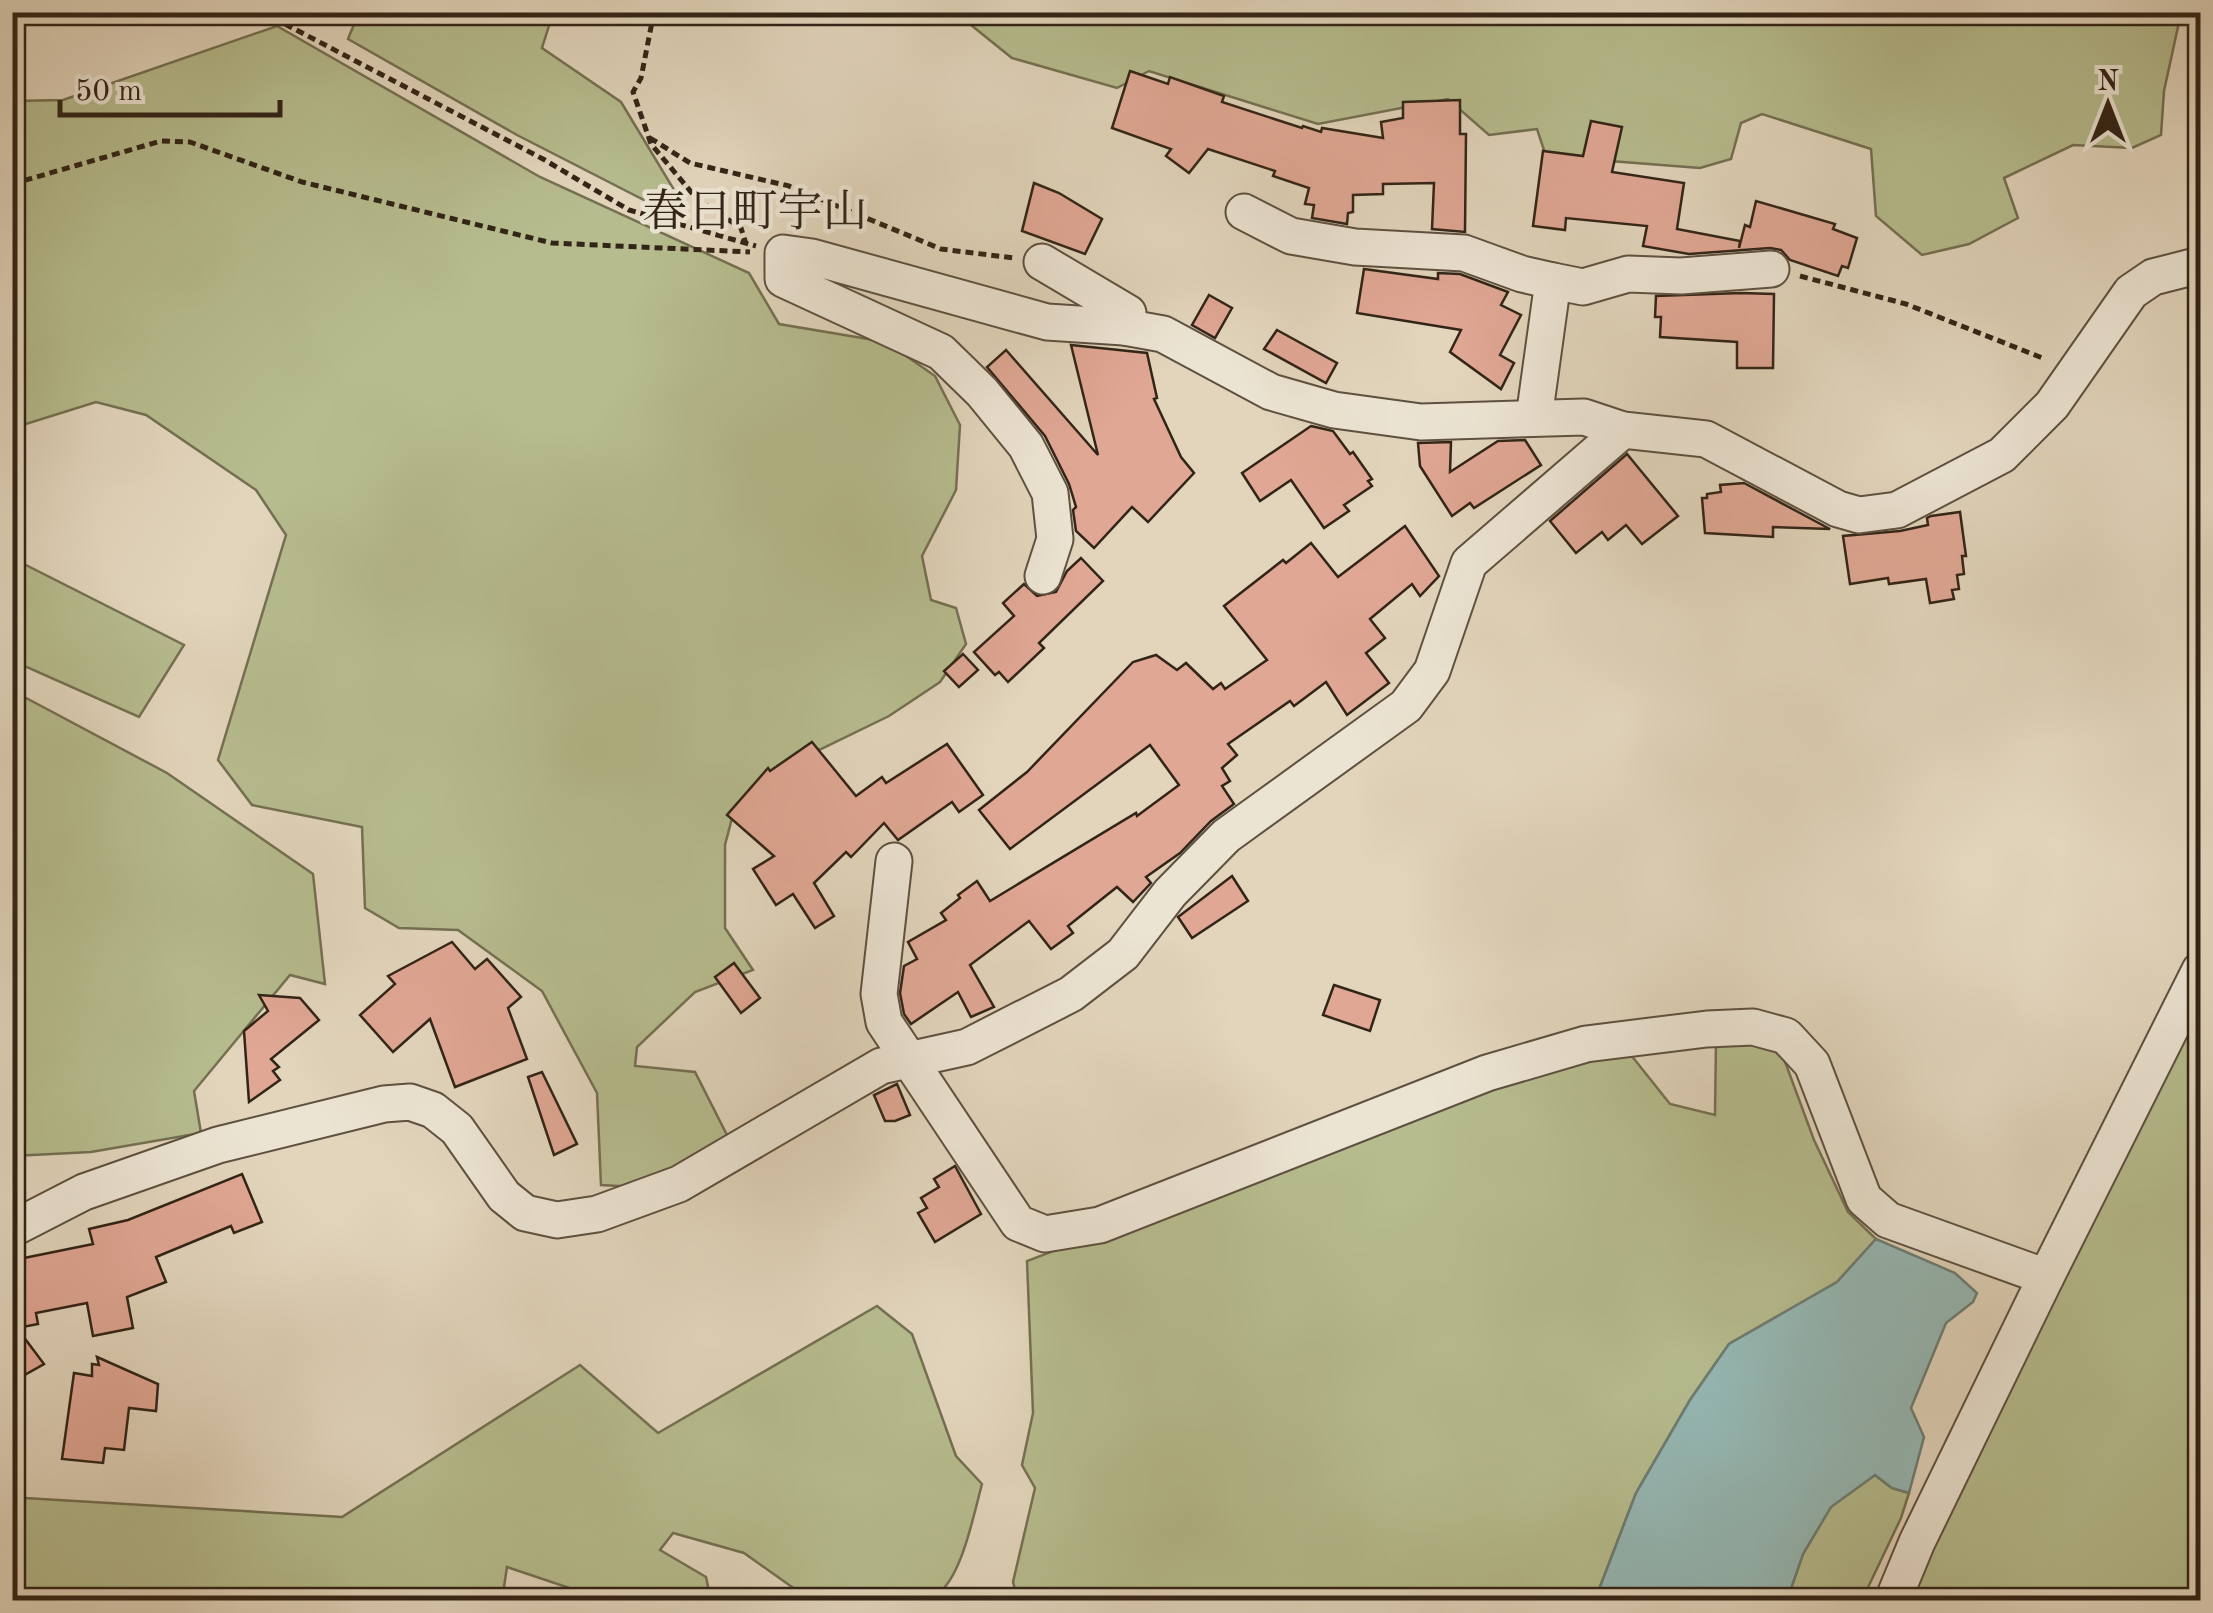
<svg xmlns="http://www.w3.org/2000/svg" width="2213" height="1613" viewBox="0 0 2213 1613" font-family="'Old Standard TT','Noto Serif JP',serif">
<style>
.green{fill:#b6bc8e;stroke:#747052;stroke-width:2.5}
.water{fill:#95b8b4;stroke:#6d7d75;stroke-width:2.5}
.building{fill:#e0a794;stroke:#322417;stroke-width:2.5}
.lines{fill:none;stroke-linecap:round;stroke-linejoin:round}
.minor-casing{stroke:#5e5040;stroke-width:39}
.path{stroke:#322417;stroke-width:5;stroke-dasharray:8 5;stroke-linecap:butt}
.minor{stroke:#ece4d3;stroke-width:35}
.labels{text-anchor:middle;dominant-baseline:central;stroke-width:9;stroke-linejoin:round;paint-order:stroke}
.quarter-label{font-size:45px;fill:#322417;stroke:#ece4d3}
</style>
<rect width="100%" height="100%" fill="#e2d5bc"/>
<filter id="stains"><feTurbulence type="fractalNoise" baseFrequency=".002" numOctaves="4"/><feColorMatrix values="0 0 0 0 .2 0 0 0 0 .09 0 0 0 0 .02 0 0 0 .5 -.17"/></filter>
<radialGradient id="worn" r=".72"><stop offset=".6" stop-color="#630" stop-opacity="0"/><stop offset="1" stop-color="#630" stop-opacity=".3"/></radialGradient>
<g class="green">
<polygon points="359,12 553,13 542,48 621,102 679,198 644,200 517,135 348,39"/>
<polygon points="956,13 2181,13 2164,91 2161,135 2132,148 2073,145 2004,178 2018,218 1969,244 1922,255 1876,216 1871,149 1762,114 1741,123 1731,159 1700,168 1546,156 1537,129 1489,135 1448,99 1318,124 1149,71 1117,88 1012,58"/>
<polygon points="277,26 540,177 749,273 779,324 886,342 935,376 960,425 956,490 922,556 931,600 956,608 966,644 940,682 889,716 776,771 735,807 725,845 725,928 753,970 695,992 637,1047 635,1066 695,1072 728,1137 638,1187 601,1185 597,1093 542,991 458,930 399,928 365,908 362,827 252,805 218,760 286,535 256,490 146,415 96,402 13,428 12,101 63,100"/>
<polygon points="12,558 184,645 139,717 13,661"/>
<polygon points="13,691 167,773 313,874 325,984 290,975 194,1091 201,1133 91,1152 13,1156"/>
<polygon points="2200,992 2200,1600 1906,1600"/>
<polygon points="1716,1039 1762,1040 1784,1059 1814,1140 1848,1212 1876,1239 1837,1282 1729,1344 1690,1400 1636,1493 1595,1600 1018,1600 1013,1582 1035,1488 1022,1465 1033,1413 1027,1261 1500,1080 1564,1064 1631,1055 1670,1104 1715,1115"/>
<path d="M877,1306L912,1334L956,1456L982,1484C974,1513 963,1571 941,1591C923,1607 810,1601 781,1600L792,1587L744,1553L673,1533L660,1550L706,1577L710,1596L671,1600L599,1598L507,1567L502,1600H13V1505L25,1498L342,1517L580,1365L658,1433Z"/>
<polygon points="1875,1475 1892,1488 1909,1493 1901,1518 1862,1600 1787,1600 1803,1554 1831,1506"/>
</g>
<polygon class="water" points="1876,1239 1955,1273 1977,1293 1973,1302 1946,1323 1911,1408 1924,1437 1909,1493 1892,1488 1875,1475 1831,1507 1803,1554 1787,1600 1595,1600 1636,1493 1690,1400 1729,1344 1837,1282"/>
<g class="building">
<polygon points="1130,71 1168,84 1170,77 1224,96 1222,102 1302,128 1303,126 1321,132 1322,128 1383,138 1381,122 1403,118 1403,102 1460,100 1460,134 1466,134 1465,232 1432,229 1434,183 1383,184 1383,194 1353,195 1353,212 1348,213 1347,224 1312,218 1314,205 1305,204 1309,188 1273,176 1275,171 1208,149 1189,173 1166,156 1171,149 1112,128"/>
<polygon points="1591,121 1622,127 1612,172 1684,183 1677,229 1740,241 1739,248 1745,225 1750,227 1756,201 1835,224 1833,229 1857,238 1848,268 1842,266 1838,276 1790,260 1781,250 1770,248 1689,254 1643,246 1647,226 1566,218 1565,230 1533,226 1543,151 1583,156"/>
<polygon points="1034,183 1059,193 1102,219 1085,254 1022,231"/>
<polygon points="1364,269 1438,279 1438,273 1460,274 1508,292 1501,305 1521,315 1500,355 1514,363 1501,389 1450,352 1461,330 1357,313"/>
<polygon points="1741,293 1774,294 1773,368 1737,368 1737,342 1660,337 1661,317 1655,317 1656,296"/>
<polygon points="1209,295 1232,308 1215,338 1192,325"/>
<polygon points="1277,330 1337,363 1326,383 1264,349"/>
<polygon points="1071,345 1147,353 1157,398 1154,399 1181,457 1194,473 1148,522 1132,507 1094,548 1076,531 1073,510 1076,507 1069,484 1045,436 987,367 1006,350 1098,455"/>
<polygon points="1311,426 1333,431 1350,454 1353,452 1372,479 1368,481 1372,486 1344,505 1349,511 1324,528 1291,480 1260,501 1242,473"/>
<polygon points="1525,440 1541,465 1474,508 1470,503 1452,516 1420,466 1418,443 1451,442 1450,472 1498,441"/>
<polygon points="1627,454 1678,516 1642,544 1626,525 1608,540 1602,532 1576,553 1550,521"/>
<polygon points="1744,483 1828,528 1830,529 1773,527 1773,537 1705,533 1702,498 1707,498 1707,494 1721,492 1720,485"/>
<polygon points="1960,512 1966,556 1962,556 1964,574 1957,575 1959,589 1952,590 1954,599 1930,603 1926,579 1889,584 1888,578 1850,584 1843,536 1900,531 1928,525 1927,518 1931,516"/>
<polygon points="1405,526 1439,576 1420,596 1412,584 1370,619 1385,638 1366,653 1389,683 1347,715 1326,682 1294,706 1290,701 1228,744 1237,755 1222,768 1230,781 1222,786 1234,804 1211,821 1180,853 1146,877 1151,883 1133,902 1117,887 1068,926 1073,933 1051,949 1029,921 970,965 994,1007 971,1017 958,992 911,1024 904,1014 900,993 904,966 917,959 908,942 946,920 941,913 960,898 958,895 977,881 990,901 1136,813 1137,816 1179,785 1150,745 1010,849 979,810 1027,772 1133,662 1156,655 1177,670 1186,663 1213,689 1221,683 1225,689 1267,660 1224,606 1283,560 1286,563 1311,543 1338,577"/>
<polygon points="1081,558 1103,581 1039,643 1044,648 1008,682 999,672 995,675 974,652 1014,616 1003,603 1024,584 1037,596 1056,592 1067,571"/>
<polygon points="963,654 978,670 959,687 944,671"/>
<polygon points="812,742 856,796 882,777 886,783 947,744 983,795 959,812 952,802 898,840 884,823 851,857 846,852 814,883 834,916 815,928 793,894 776,905 753,869 774,856 727,815 768,768 770,771"/>
<polygon points="1232,876 1248,901 1192,938 1178,917"/>
<polygon points="452,942 475,969 487,959 521,997 508,1008 527,1059 455,1087 430,1019 393,1052 360,1015 395,984 388,976"/>
<polygon points="734,963 760,998 741,1013 715,977"/>
<polygon points="1334,985 1380,1000 1370,1031 1323,1015"/>
<polygon points="259,995 300,998 319,1020 271,1059 279,1067 273,1071 280,1080 249,1102 244,1031 268,1011"/>
<polygon points="542,1072 577,1144 554,1155 528,1077"/>
<polygon points="897,1084 910,1115 895,1121 885,1121 874,1095"/>
<polygon points="955,1166 981,1214 935,1242 918,1213 927,1208 921,1198 939,1187 934,1179"/>
<polygon points="242,1174 262,1222 234,1233 231,1226 156,1257 166,1282 127,1297 133,1328 93,1336 87,1303 36,1313 38,1324 17,1328 44,1364 12,1382 12,1254 23,1253 24,1258 93,1244 89,1229 128,1220"/>
<polygon points="97,1357 158,1384 156,1411 129,1408 124,1450 105,1448 103,1463 62,1459 74,1373 92,1376 92,1364 99,1365"/>
</g>
<g class="lines">
<g class="minor-casing">
<g id="minor">
<polyline points="1244,212 1291,236 1355,247 1464,253 1522,274 1553,281"/>
<polyline points="1042,262 1128,313 1124,327"/>
<polyline points="1534,418 1553,281 1583,287 1628,274 1681,276 1771,269"/>
<polyline points="1043,576 1055,539 1050,493 1026,446 982,392 941,352 783,279 783,253 812,257 1047,322 1124,327 1163,334 1271,392 1334,410 1421,422 1584,417 1623,430 1706,439 1838,509 1859,515 1897,510 2002,455 2052,405 2131,292 2153,277 2200,265"/>
<polyline points="894,861 879,994 884,1022 1018,1223 1045,1234 1100,1225 1487,1073 1586,1044 1707,1029 1753,1027 1786,1036 1812,1064 1864,1199 1888,1220 2046,1277"/>
<polyline points="12,1229 84,1192 218,1145 384,1104 410,1102 433,1110 457,1129 504,1196 525,1213 557,1220 597,1214 679,1184 881,1066 967,1047 1071,994 1123,954 1170,893 1226,836 1406,706 1432,671 1469,563 1623,430"/>
<polyline points="1893,1600 1917,1542 2046,1277 2200,970"/>
</g>
</g>
<g class="path">
<polyline points="262,12 543,159 629,210 756,246"/>
<polyline points="654,12 641,78 633,92 651,144 697,199 741,228 746,244"/>
<polyline points="650,138 690,163 789,186 941,249 1014,258"/>
<polyline points="12,184 161,141 190,142 302,182 552,243 750,252"/>
<polyline points="1800,276 1906,304 2045,359"/>
</g>
<use href="#minor" class="minor"/>
</g>
<g class="labels">
<g class="quarter-label">
<text x="755" y="214">春日町宇山</text>
</g>
</g>
<rect width="2213" height="1613" fill="none" stroke="#e2d5bc" stroke-width="50"/>
<rect x="15" y="15" width="2183" height="1583" fill="none" stroke="#322417" stroke-width="5"/>
<rect x="25" y="25" width="2163" height="1563" fill="none" stroke="#322417" stroke-width="2.5"/>
<g transform="translate(2108 105)" stroke="#ece4d3" stroke-width="8" paint-order="stroke">
<path d="M0-8L18 38L0 25L-18 38Z" fill="#322417"/>
<text y="-15" font-size="28" font-weight="bold" text-anchor="middle" fill="#322417">N</text>
</g>
<path d="M60 100v15h220v-15" fill="none" stroke="#322417" stroke-width="5"/>
<text x="75" y="100" font-size="30" fill="#322417" stroke="#ece4d3" stroke-width="8" paint-order="stroke">50 m</text>
<rect width="100%" height="100%" filter="url(#stains)"/>
<rect width="100%" height="100%" fill="url(#worn)"/>
</svg>
